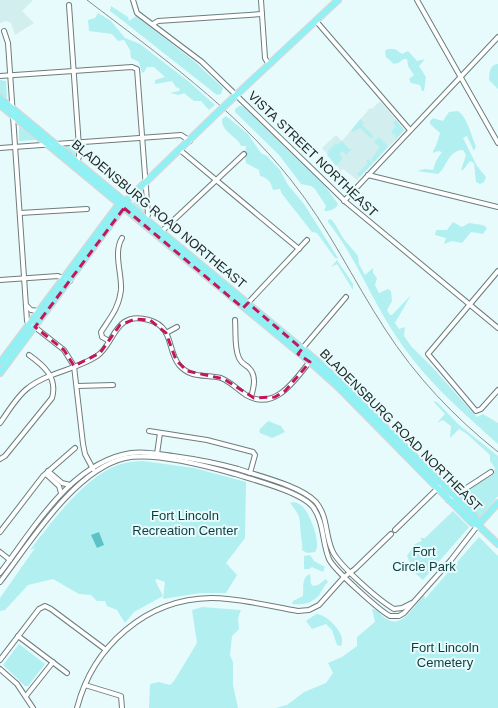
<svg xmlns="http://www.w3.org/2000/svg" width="498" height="708" viewBox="0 0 498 708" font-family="Helvetica,sans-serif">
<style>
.built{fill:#d2eeef}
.green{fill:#b2eff1}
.water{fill:#5dc2c6}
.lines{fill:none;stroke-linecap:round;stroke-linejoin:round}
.minor-casing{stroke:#6c7d7d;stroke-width:6}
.major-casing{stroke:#d7d8d8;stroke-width:8}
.minor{stroke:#fff;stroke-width:4}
.major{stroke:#8ff1f4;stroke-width:5.5}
.rail{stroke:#828f90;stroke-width:1}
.major-bridge-casing{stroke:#d7d8d8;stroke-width:8;stroke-linecap:butt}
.major-bridge{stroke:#8ff1f4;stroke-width:5.5}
.marked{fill:none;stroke:#c2185b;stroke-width:3;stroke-dasharray:8 5;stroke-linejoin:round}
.labels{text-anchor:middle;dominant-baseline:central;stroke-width:4;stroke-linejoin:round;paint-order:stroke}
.street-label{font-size:13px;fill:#212828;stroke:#e8fbfc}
.park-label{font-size:13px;fill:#0c3d3f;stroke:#e8fbfc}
</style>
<rect width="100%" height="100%" fill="#e8fbfc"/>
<g class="built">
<polygon points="0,0 33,0 22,11 34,23 15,35 11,23 6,21 0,23"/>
<polygon points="380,101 405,130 357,180 343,169 341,171 322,148 336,135 342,141 370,108 372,109"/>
</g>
<g class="green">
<polygon points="111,6 128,17 129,21 136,16 195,62 223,88 221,94 217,95 118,17 110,11"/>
<polygon points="98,13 111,21 125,38 140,44 188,81 215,105 209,110 201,101 194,101 184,93 179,95 170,93 179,91 180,89 176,87 172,81 155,84 155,80 165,77 154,67 147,67 144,72 142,73 139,62 131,58 130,50 124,40 118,41 112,34 89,31 88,20 95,18"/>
<polygon points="388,49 395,49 402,54 408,51 417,61 425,59 419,66 426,77 424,91 422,91 420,85 411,83 409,79 414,75 408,66 407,59 404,59 398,63 394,64 386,57 385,51"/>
<path d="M497,64H498V89L489,80C489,73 490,65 497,64Z"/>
<polygon points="0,80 6,81 7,98 0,94"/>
<path d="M239,106H242L252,115L325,186L338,204C336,210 329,211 324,211L326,206L315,189L311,186L301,184L279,155L235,112V109Z"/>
<path d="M458,111C468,118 471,136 476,146L474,151L467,136L463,138L477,166L486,177L484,182L480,184L476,182L474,163L470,161L463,170H461L466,155L463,150C447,151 448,166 438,174L417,171L425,169L433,170L436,161L442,152L438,151L433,153V151C437,145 438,139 440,133L430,124V121L433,118L443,121L449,112Z"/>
<path d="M226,116L248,134L261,153L267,156L280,170L288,185L304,204L338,258H335L317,233L312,232L282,194L280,189L273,190C271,182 268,178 260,176L259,170L246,163C245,158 245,152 246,146H241C238,137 221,132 222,119Z"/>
<polygon points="360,119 364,123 362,125 373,135 372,139 360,128 353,132 351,131"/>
<polygon points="396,120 404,130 395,140 396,136 391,132 396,126 393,123"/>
<polygon points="19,126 35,139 35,140 19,141"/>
<polygon points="379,137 388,146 374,162 371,160 380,147 374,142"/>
<polygon points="342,141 349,149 352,149 346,155 343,151 339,154 343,158 336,166 327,155 329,153 328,151 336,143 337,145"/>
<polygon points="66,145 76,145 76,156 65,148"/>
<polygon points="368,159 373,163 360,177 355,172 357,174 368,163 366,161"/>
<polygon points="142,192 144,192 144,212 133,203"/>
<path d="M331,219L335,224L343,238L358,256L359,264L365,275L373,268V273L377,278L375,285L379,293L388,289L391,291L392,301L387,310L390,315H392L411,295L395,323L399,329L405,327L404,336L411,346L432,367L477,417L483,414L498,423V444C460,410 424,379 396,336C371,299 356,257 328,222V220Z"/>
<polygon points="453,222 462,227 469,223 483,225 487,228 483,234 471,232 462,243 452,241 444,244 446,238 435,235 436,230 447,230"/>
<polygon points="337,260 353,284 353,290 337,264 331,267"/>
<polygon points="433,401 437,402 458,424 498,456 498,496 480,518 458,495 494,474 495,468 490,461 490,455 467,434 459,429 450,438 451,426 443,420 437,423 445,414"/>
<polygon points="268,421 281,426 285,432 272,438 260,433 259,430"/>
<path d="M143,461L194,468L246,482L245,538L226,563L237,575L226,593H200L163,599L165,582L157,579L155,580L163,596L134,612L125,623L117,610L107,606L105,601H97L91,595L79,594L53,579L28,585L5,610L0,611V598L35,548L30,550C52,522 88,471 125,463C131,462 137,461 143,461Z"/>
<path d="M294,502C297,503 300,504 303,507C310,514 322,544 315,552L307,553L302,550C303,543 301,540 301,535C299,517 302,518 290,503Z"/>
<polygon points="453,511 469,527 423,580 415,573 407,556 415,544 422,541 420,538 425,538"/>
<path d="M479,537L498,556V708H275L287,705L304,692L326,683L333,673L328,663L342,657L357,646V637L375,622L372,609C377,609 380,614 385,618C402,631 414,605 424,595L425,599L431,592Z"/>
<polygon points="310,555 314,561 325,567 323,572 312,567 309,569 304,569 304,556"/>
<path d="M310,574L311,584L313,586L318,585L326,579L328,582C324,585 324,588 321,592C316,602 303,606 292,604L293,601L303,596C304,589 301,577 310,574Z"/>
<polygon points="202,607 241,610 238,618 239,629 232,636 230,655 233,662 233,685 238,708 149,708 150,684 159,682 170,685 174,681 197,643 192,610"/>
<path d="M316,614C325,613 348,634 341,646L337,645L332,630L326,624L312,629L306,621Z"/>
<polygon points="19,644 45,664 28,686 25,686 3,665"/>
</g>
<polygon class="water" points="99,532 104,545 97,548 91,535"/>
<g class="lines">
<g class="minor-casing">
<g id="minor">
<polyline points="133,0 137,13 202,62 347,203 498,328"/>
<polyline points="261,0 265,58 269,65"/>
<polyline points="417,0 498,143"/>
<polyline points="69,5 79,147 79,157 77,162"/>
<polyline points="316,21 410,130"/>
<polyline points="153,24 158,21 262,14"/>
<polyline points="4,31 8,43 27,321 64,350 74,366 83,444 85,454 93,469"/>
<polyline points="0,76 132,67 137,69 148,215 145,219"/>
<polyline points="0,148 181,135 190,141"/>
<polyline points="180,150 299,249"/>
<polyline points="368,175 498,207"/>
<polyline points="344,201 498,37"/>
<polyline points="20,213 87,209"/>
<polyline points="160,233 244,154"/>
<polyline points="498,271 428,354 476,411 481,409 498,390"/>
<polyline points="0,280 58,276 70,281"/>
<polyline points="26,305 31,310 39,311"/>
<polyline points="246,305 307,240"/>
<path d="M235,320C236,331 234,348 239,358C241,363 244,364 248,367C257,375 254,387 251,397"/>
<polyline points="166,333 177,327"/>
<path d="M109,341L102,337L101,332C110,318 119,308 121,290C122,273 113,253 122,238"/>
<polyline points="301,350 346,297"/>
<polyline points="77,386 113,385"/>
<path d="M0,423C8,412 17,396 28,388C48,372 76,370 97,356C115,344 114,310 149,320C174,327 167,350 179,365C191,379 206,374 221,378C231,382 238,390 246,395C275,412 295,380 311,360"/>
<polyline points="149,431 207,440 253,452 255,455 250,473"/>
<polyline points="157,454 160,433"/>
<path d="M0,459L5,456L52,398C58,377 43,365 29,355"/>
<polyline points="48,471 62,483 70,485"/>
<polyline points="46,474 59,486 61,493"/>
<polyline points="448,500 491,472"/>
<polyline points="395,530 439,487"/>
<polyline points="0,532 43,476 75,448"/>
<polyline points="0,552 10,560"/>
<path d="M0,573C34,529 71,462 131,453C145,451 159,454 173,456C195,459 217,463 238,469C259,476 301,486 316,502C328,517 325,534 332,550C338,565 380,601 394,609L402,608L412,603"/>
<path d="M0,582C30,543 74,470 125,458C153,452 207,466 235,474C254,480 301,492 313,507C324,522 322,542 329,559C333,569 380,611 390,616H399L404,613L451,560L478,525"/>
<polyline points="18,636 67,673"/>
<polyline points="0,660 39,609 45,606 51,609 106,650"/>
<polyline points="0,669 17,684 33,708"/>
<polyline points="85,685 121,696 122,708"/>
<polyline points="26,696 53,662"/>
<path d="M77,708C93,646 146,599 211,598C239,598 270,606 298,611L309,610L319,605L344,577L355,569L391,534"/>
</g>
</g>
<g class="major-casing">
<g id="major">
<polyline points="234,97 338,0"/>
<polyline points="0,98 316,360 339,381 475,517 478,525 498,544"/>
<polyline points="0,105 310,362 338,387 472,523 478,525"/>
<polyline points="0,363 119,204 126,201 214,116"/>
<polyline points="0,373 125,205"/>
<polyline points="478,525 498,503"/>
</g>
</g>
<use href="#minor" class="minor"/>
<use href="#major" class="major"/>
<path class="rail" d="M87,0C159,55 234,108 291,180C328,226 353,280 385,329C416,377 454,417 498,452"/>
<g class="major-bridge-casing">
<polyline id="major-bridge" points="214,116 234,97"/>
</g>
<use href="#major-bridge" class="major-bridge"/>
</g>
<path class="marked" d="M124,208L243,308L248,303L302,349L298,354L310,362L285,391L275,397L254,398L224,379L187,371L176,360L166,333L150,320L135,319L120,325L100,353L74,366L64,350L35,327Z"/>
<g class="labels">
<g class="street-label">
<text transform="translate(313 154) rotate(44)">VISTA STREET NORTHEAST</text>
<text transform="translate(159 214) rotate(40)">BLADENSBURG ROAD NORTHEAST</text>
<text transform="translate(401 430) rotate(45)">BLADENSBURG ROAD NORTHEAST</text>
</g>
<g class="park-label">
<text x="185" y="515">Fort Lincoln<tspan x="185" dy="15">Recreation Center</tspan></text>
<text x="424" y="551">Fort<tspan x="424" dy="15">Circle Park</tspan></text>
<text x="445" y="647">Fort Lincoln<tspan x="445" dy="15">Cemetery</tspan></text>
</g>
</g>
</svg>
